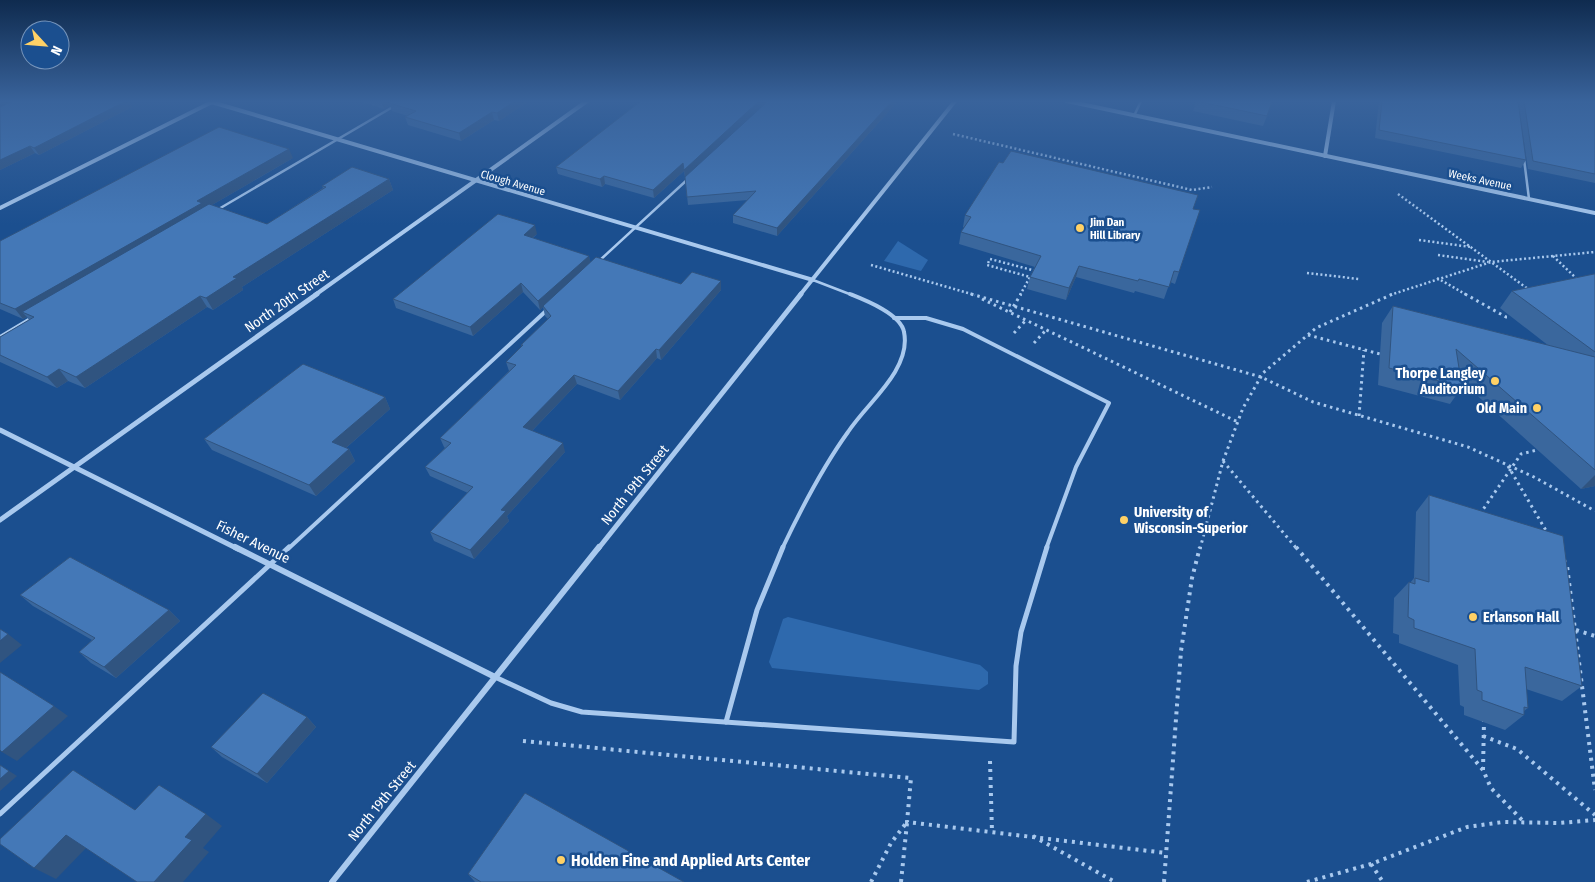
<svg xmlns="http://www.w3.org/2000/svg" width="1595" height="882" viewBox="0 0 1595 882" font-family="'Fira Sans Condensed',sans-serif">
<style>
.green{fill:#2e69ad}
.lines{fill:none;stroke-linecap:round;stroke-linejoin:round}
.path-far2{stroke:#a9c9ee;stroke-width:2.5;stroke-dasharray:2 2.5;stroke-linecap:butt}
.path-far1{stroke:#a9c9ee;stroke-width:3;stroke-dasharray:2.5 4;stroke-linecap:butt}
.path{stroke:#a9c9ee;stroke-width:4;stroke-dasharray:3 5;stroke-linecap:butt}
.service-far2{stroke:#a9c9ee;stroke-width:2.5}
.service-far1{stroke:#a9c9ee;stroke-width:4}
.service{stroke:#a9c9ee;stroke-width:5}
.minor-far2{stroke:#a9c9ee;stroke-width:4}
.minor-far1{stroke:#a9c9ee;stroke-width:5}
.minor{stroke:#a9c9ee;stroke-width:6}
.path-bridge{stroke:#a9c9ee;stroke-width:3;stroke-dasharray:2.5 4;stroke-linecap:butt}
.wall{fill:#3a679d}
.shaded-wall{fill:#305480}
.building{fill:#4478b7;stroke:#305480}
.poi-dot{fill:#ffd166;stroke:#1b4f8f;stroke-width:2}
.labels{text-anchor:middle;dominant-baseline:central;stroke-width:5;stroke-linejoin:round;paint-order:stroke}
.far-street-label{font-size:11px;fill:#fff;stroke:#1b4f8f}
.far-poi-label{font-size:11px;font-weight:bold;fill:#fff;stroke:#1b4f8f;text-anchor:start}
.street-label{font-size:14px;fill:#fff;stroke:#1b4f8f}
.poi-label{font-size:14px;font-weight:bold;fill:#fff;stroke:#1b4f8f;text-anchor:end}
.near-poi-label{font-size:16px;font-weight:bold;fill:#fff;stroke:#1b4f8f;text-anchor:start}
</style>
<rect width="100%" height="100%" fill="#1b4f8f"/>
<g class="green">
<polygon points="898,241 928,260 921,271 884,261"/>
<polygon points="788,617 980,665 988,672 988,684 979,690 772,668 769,662 783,619"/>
</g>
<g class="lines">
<g class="path-far2">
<polyline points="953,134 1192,190 1212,187"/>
<polyline points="1398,194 1528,289"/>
<polyline points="1419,240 1471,247"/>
<polyline points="1438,255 1488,262"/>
<polyline points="1553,256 1577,279"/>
<polyline points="871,265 975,295"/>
<polyline points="1307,273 1359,279"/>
<polyline points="1437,278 1467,295"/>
<polyline points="1020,295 1030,277 987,265 990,259 1036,271"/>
<polyline points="1390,295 1491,262 1595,252"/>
</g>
<g class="path-far1">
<polyline points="971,294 1261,377 1313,402 1468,447 1534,477 1595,511"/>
<polyline points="1465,294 1506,317 1511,317"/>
<polyline points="982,299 1238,422"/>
<polyline points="1010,312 1021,294"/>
<polyline points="1014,333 1026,320"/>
<polyline points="1308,335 1380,354"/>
<polyline points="1034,343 1046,330"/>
<polyline points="1359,416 1364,350"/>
<polyline points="1223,461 1297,549"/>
<polyline points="1508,466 1548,534"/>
<polyline points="1200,549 1223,461 1243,408 1263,373 1316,328 1393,294"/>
</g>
<g class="path">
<polyline points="1296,547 1483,770 1491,788 1524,822"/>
<polyline points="1564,560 1567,566 1595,790"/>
<polyline points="1576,630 1595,636"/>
<polyline points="1483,736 1517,749 1595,815"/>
<polyline points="523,741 911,778 907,822 1166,853"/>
<polyline points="990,761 992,832"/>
<polyline points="1483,770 1484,721"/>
<polyline points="1033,836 1115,882"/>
<polyline points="1371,864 1383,882"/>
<polyline points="871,882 891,843 907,822"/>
<polyline points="901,882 907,823"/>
<polyline points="1164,882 1181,651 1192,578 1200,547"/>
<polyline points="1307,882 1371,864 1467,827 1503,822 1559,823 1595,820"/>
</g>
<g class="service-far2">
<polyline points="1134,116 1141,101"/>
<polyline points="1524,159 1529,199"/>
<polyline points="217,210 403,101"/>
<polyline points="599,261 688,179"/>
<polyline points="813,280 852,295"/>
</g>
<g class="service-far1">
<polyline points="894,318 926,318 963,329 1109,403 1076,467 1046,549"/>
<polyline points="0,337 32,318"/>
<polyline points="288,549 547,310"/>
<path d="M782,549C801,509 822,468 848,432C862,411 882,394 895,372C902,360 907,346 904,332C901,314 865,300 850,294"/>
</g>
<g class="service">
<polyline points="495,677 551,703 582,712 1014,742 1016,666 1021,632 1047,547"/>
<polyline points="726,722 757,610 783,547"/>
<polyline points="0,814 289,547"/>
</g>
<g class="minor-far2">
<polyline points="208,101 813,280"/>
<polyline points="1067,101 1595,213"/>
<polyline points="1325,156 1334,101"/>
<polyline points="0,208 212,102"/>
<polyline points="315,295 587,101"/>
<polyline points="800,295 955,101"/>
</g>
<g class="minor-far1">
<polyline points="0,430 238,549"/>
<polyline points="0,520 317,294"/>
<polyline points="598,549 801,294"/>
</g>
<g class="minor">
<polyline points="235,547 495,677"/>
<polyline points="332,882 599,547"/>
</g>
<polyline class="path-bridge" points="1480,514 1521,454 1537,450"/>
</g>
<g class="wall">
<polygon points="0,101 129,101 132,107 39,155 35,153 0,170"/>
<polygon points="359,101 529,101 499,121 494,120 461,141 408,125 405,117 408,116 392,111 390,105 384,109"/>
<polygon points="767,101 685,177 684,171 654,198 605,184 602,187 558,174 556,167"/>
<polygon points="898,101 777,236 733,223 733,215 748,200 688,205 685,177"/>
<polygon points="1196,101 1267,116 1263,126 1193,111"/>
<polygon points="1379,101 1517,101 1526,160 1521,168 1375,138"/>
<polygon points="1518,101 1595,101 1595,183 1528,169"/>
<polygon points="293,158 212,205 267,224 323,188 322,186 389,179 393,190 242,287 243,290 213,310 207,307 85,388 68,381 57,388 0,362 0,337 29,320 27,317 23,319 0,309 0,241"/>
<polygon points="1193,209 1179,272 1175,284 1170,282 1164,299 1135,291 1134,293 1076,277 1066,300 1027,289 1030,277 1035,267 959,244 961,232 964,227 963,227 965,215"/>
<polygon points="537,234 533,238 589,256 590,262 681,284 721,290 661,360 657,358 620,400 577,384 532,431 565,452 507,516 509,521 474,559 434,541 430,532 468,493 430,476 425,467 445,448 444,447 440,438 509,371 506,362 522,347 521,345 548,319 545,316 543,307 540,310 523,292 473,336 396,308 393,299"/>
<polygon points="1595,274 1595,486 1581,489 1462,382 1462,387 1450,404 1378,385 1382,323 1393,306 1549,346 1500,308 1512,291"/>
<polygon points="385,397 390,409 346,448 349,449 355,461 316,496 212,450 204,439"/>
<polygon points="1429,495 1582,686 1562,701 1526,689 1528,708 1524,711 1524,715 1505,730 1464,715 1464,707 1460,705 1458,665 1399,643 1399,635 1393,633 1394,598 1409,582 1410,583 1414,578 1416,512"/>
<polygon points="20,595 169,610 180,621 116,678 91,663 79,652 92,640 33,606"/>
<polygon points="307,717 316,727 267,783 222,757 211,747"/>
<polygon points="468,874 684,882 475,882"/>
</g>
<g class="shaded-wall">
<polygon points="0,101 18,101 0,110"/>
<polygon points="126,101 129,101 132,107 39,155 34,148"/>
<polygon points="381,101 398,101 389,103 390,105 384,109"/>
<polygon points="515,101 529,101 499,121 497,113"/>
<polygon points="759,101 767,101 685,177 684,170"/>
<polygon points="892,101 898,101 777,236 777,228"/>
<polygon points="492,112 494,120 461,141 459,133"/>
<polygon points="30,146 35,153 0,170 0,160"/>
<polygon points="289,149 293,158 205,209 22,312 27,317 23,319 15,309 197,201"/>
<polygon points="683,163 684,171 654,198 653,190"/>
<polygon points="604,176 605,184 602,187 600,179"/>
<polygon points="389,179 393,190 242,287 243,290 213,310 206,298 233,277"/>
<polygon points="535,225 537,234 526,243 524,235"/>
<polygon points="589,256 591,264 540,310 538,301"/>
<polygon points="1079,266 1076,277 1066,300 1069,288"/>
<polygon points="721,281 721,290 661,360 659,350"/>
<polygon points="521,283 523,292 473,336 470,327"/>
<polygon points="200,296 207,307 85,388 76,377"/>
<polygon points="656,349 657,358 620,400 618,391"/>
<polygon points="59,369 68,381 57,388 47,377"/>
<polygon points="574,375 577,384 526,437 523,427"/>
<polygon points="385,397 390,409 339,454 332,442"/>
<polygon points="563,443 565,452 507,516 509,521 474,559 470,550 501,510"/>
<polygon points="349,449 355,461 316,496 309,485"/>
<polygon points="1595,475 1595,486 1581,489"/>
<polygon points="169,610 180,621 116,678 104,667"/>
<polygon points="8,634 22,645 0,663 0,641"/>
<polygon points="54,706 68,716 17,761 2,752"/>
<polygon points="307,717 316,727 267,783 257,774"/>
<polygon points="0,765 17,776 0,791"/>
<polygon points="206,814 222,826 203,848 209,852 183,882 154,882 185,837"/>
<polygon points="66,835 87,847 56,879 34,868"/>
</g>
<g class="building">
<polygon points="13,101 126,101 34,148 30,146 0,160 0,107"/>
<polygon points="392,101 515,101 497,113 492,112 459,133 405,117 416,111 389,103"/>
<polygon points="641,101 759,101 684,170 683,163 653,190 604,176 600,179 556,167"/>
<polygon points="768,101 892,101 777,228 733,215 756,191 687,197 685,177"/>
<polygon points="1196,101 1272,101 1267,116"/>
<polygon points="1382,101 1518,101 1526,160 1379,130"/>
<polygon points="1524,101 1595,101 1595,174 1533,161"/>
<polygon points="219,127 289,149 197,201 202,203 15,309 0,303 0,241"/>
<polygon points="1011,151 1198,195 1193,209 1200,210 1179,272 1174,271 1169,287 1139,279 1138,281 1079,266 1069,288 1030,277 1041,256 961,232 971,217 965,215 999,162 1003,163"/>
<polygon points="352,167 389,179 233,277 237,278 206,298 200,296 76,377 59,369 47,377 0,355 0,337 34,317 22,312 209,204 267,224 326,187 322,186"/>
<polygon points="498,214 535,225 524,235 589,256 538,301 521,283 470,327 393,299"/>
<polygon points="596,257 681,284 692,272 721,281 659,350 656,349 618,391 574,375 523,427 563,443 501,510 506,511 470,550 430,532 473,487 425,467 451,443 440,438 516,365 506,362 523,345 521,345 551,316 543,306"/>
<polygon points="1594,274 1595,274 1595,352 1512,291"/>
<polygon points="1393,306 1595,357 1595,470 1456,349 1462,387 1389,368"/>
<polygon points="303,364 385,397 332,442 349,449 309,485 204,439"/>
<polygon points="1429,495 1563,536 1582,686 1525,667 1528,708 1524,707 1524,715 1482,700 1482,692 1477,690 1475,649 1414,628 1414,620 1408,617 1409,582 1415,584 1415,578 1429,582"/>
<polygon points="70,557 169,610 104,667 79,652 95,638 20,595"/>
<polygon points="0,629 8,634 0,641"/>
<polygon points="0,672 54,706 2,752 0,750"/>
<polygon points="263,693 307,717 257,774 211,747"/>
<polygon points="0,765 9,771 0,779"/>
<polygon points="73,770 135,810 159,785 206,814 185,837 192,840 154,882 137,882 66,835 34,868 0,844 0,839"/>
<polygon points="525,793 684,882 481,882 468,874"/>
</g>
<linearGradient id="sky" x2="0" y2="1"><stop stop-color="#0f2b4f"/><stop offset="0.45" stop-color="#39639b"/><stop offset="1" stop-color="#39639b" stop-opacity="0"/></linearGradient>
<rect width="1595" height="225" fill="url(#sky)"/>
<g class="poi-dot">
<circle cx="1080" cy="228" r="5"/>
<circle cx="1495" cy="381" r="5"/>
<circle cx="1537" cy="408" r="5"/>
<circle cx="1124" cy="520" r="5"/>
<circle cx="1473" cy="617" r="5"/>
<circle cx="561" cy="860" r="5"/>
</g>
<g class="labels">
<g class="far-street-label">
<text transform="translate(1480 180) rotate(12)">Weeks Avenue</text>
<text transform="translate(513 183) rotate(16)">Clough Avenue</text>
</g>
<g class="far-poi-label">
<text x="1090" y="222">Jim Dan<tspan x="1090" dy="13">Hill Library</tspan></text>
</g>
<g class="street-label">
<text transform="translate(287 301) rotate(-35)">North 20th Street</text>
<text transform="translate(635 485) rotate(-51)">North 19th Street</text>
<text transform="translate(253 542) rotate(26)">Fisher Avenue</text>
<text transform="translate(382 801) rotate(-51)">North 19th Street</text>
</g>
<g class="poi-label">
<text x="1485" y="373">Thorpe Langley<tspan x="1485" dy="16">Auditorium</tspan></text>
<text x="1527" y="408">Old Main</text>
<text x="1134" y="512" text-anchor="start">University of<tspan x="1134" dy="16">Wisconsin-Superior</tspan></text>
<text x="1483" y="617" text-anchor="start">Erlanson Hall</text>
</g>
<g class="near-poi-label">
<text x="571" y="860">Holden Fine and Applied Arts Center</text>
</g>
</g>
<g transform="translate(45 45) rotate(116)"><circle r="24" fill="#1b4f8f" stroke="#7695bc"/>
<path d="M0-4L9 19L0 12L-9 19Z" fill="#ffd166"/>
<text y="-8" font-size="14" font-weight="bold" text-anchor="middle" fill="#ffffff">N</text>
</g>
</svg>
